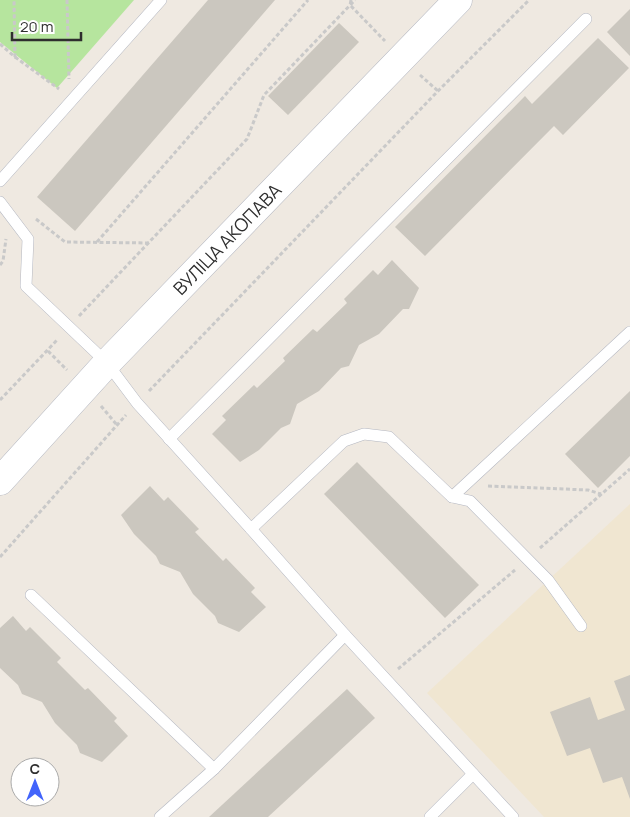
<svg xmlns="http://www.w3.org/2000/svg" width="630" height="817" viewBox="0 0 630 817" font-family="Manrope,sans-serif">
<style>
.education{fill:#f0e6d1}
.green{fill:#b6e59e}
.building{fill:#cbc7bf}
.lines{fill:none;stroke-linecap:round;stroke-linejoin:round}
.lane-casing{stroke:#b4b7c1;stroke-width:12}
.secondary-casing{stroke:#b4b7c1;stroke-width:29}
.path{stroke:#c9c9c9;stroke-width:3;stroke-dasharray:4 2.5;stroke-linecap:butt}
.lane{stroke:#fff;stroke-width:11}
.secondary{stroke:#fff;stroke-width:28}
.labels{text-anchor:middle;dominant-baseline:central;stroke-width:4;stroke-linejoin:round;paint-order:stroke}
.street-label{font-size:18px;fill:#2e2e2e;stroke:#fff}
</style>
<rect width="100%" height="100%" fill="#efe9e1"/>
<polygon class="education" points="630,504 630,817 544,817 427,693"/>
<polygon class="green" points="0,0 134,0 57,88 0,42"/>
<g class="building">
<polygon points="208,0 275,0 75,231 37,197"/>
<polygon points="630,9 630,56 607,32"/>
<polygon points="339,23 359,42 288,115 268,96"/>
<polygon points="598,38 629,68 563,135 554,126 425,256 395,227 525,96 532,104"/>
<polygon points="392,260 419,288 409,309 403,309 379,334 359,345 349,366 341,368 319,391 297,404 290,424 281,428 259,450 240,462 212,434 226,420 222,416 254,385 257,388 285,361 283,358 313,329 317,332 347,303 344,299 373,270 378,275"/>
<polygon points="630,391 630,456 598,488 565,454"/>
<polygon points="357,462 479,585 445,618 324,494"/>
<polygon points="150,486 164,501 168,497 199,529 195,532 223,561 226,558 255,588 251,592 266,607 239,632 218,623 215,616 193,594 180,572 160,564 156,556 134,534 121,515"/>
<polygon points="13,616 26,631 30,627 61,658 57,662 85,690 88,688 117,718 114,721 128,736 102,762 80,753 77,745 55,723 42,702 22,694 18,685 0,668 0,628"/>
<polygon points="630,675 630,799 622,777 603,783 590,748 567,756 550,712 590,697 598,720 625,710 614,681"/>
<polygon points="347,689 375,718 268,817 209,817"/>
</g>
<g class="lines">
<g class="lane-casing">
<g id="lane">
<polyline points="0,181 161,0"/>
<polyline points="0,202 28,239 26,286 107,363 137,403 251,529 344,441 364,434 389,437 452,497 470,501 548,580 581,626"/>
<polyline points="169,439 586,19"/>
<polyline points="452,497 630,332"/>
<polyline points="251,529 345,635 513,817"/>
<polyline points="31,595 214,769 160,817"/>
<polyline points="214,769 345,635"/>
<polyline points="430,817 473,774"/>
</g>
</g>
<g class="secondary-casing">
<polyline id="secondary" points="0,481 107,363 458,0"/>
</g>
<g class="path">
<polyline points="67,0 69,79"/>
<polyline points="351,0 350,5 385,41"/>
<polyline points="0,44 15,57 14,0"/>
<polyline points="15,57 59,89"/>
<polyline points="420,75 438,91"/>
<polyline points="36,219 65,242 149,243"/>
<polyline points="97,242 308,0"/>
<polyline points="0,265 3,261 6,239"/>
<polyline points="79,316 247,139 264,95 355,0"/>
<polyline points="48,351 67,370"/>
<polyline points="149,391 438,91 529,0"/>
<polyline points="0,400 58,339"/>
<polyline points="101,406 117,425"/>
<polyline points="488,486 588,490 601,494"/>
<polyline points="540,548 630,469"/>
<polyline points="0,557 126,415"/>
<polyline points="398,669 515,570"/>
</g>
<use href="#lane" class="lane"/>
<use href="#secondary" class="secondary"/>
</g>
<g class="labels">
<g class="street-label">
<text transform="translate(227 239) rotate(-46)">ВУЛІЦА АКОПАВА</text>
</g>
</g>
<g transform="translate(35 782)"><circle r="24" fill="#ffffff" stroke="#ababab"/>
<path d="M0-4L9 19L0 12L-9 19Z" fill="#4264fb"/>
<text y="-8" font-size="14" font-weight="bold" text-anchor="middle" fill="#2e2e2e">С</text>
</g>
<path d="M12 32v8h69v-8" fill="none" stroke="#2e2e2e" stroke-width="2.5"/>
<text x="20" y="32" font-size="15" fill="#2e2e2e" stroke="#ffffff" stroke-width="4" paint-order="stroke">20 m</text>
</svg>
